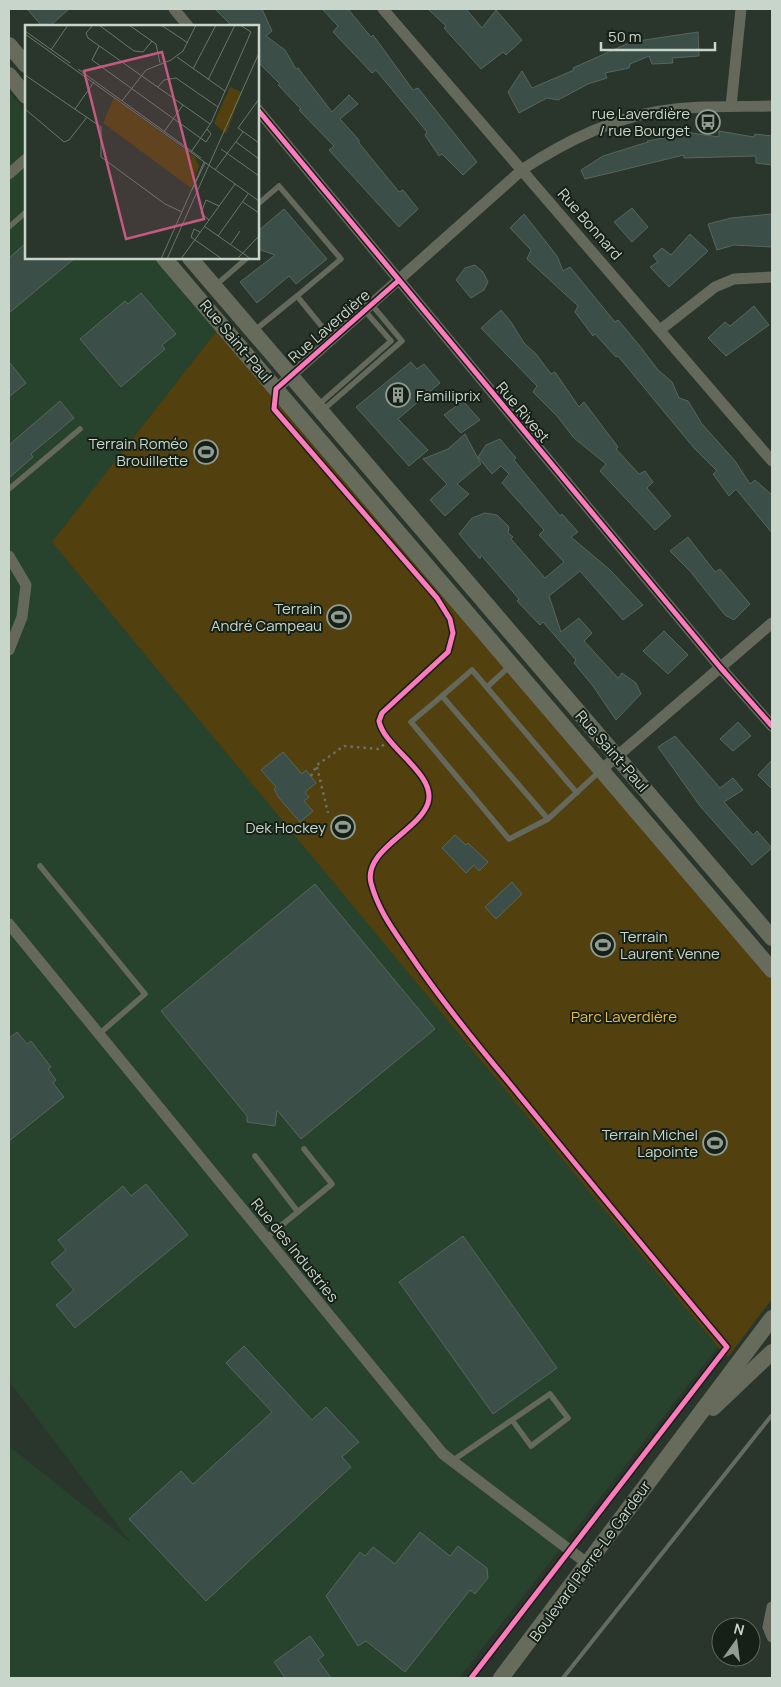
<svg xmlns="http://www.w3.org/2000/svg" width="781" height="1687" viewBox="0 0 781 1687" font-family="Manrope,sans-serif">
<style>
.built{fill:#27422d}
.green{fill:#52400f}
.building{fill:#3b4f48;stroke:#58655f}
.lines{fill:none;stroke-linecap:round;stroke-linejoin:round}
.path{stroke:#6b7167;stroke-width:2.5;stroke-dasharray:2.5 4;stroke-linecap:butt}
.lane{stroke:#65695c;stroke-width:5.5}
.street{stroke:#65695c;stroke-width:11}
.secondary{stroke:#666b5c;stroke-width:16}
.rail{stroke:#646b61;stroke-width:4}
.cycleway-casing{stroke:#162017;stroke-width:8}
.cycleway{stroke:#fd7abc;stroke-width:5}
.labels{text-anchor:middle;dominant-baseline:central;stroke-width:4;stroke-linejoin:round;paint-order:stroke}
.poi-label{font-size:15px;fill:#c8d5ca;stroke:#162017;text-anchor:end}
.street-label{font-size:15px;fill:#c8d5ca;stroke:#162017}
.park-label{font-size:15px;fill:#f1ba3a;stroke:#162017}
.inset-road{fill:none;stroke:#69766b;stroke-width:1}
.view{fill:#c45a82;fill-opacity:0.15;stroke:#c45a82;stroke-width:2.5}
.inset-edge{fill:none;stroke:#c8d5ca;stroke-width:2.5}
</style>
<rect width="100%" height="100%" fill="#2a362c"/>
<polygon class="built" points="9,92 26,112 26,258 156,258 219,328 53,542 718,1347 459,1678 9,1678 9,1446 131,1543 9,1381"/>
<polygon class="green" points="219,328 772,975 772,1299 728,1357 718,1347 52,542"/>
<g class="building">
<polygon points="27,9 69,9 50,26 42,26"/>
<polygon points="215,9 262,9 272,31 266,36 285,50 296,69 298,68 332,112 349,95 358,104 340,119 359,140 359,143 399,192 403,190 418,209 399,227 329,150 334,146 299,110 301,109 278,85 280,84 258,62 258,26 232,26"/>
<polygon points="322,9 348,9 371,37 373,35 413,90 418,88 477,162 463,175 442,154 439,156 425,135 427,132 376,70 372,73 333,32 338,26"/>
<polygon points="428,9 466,9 482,28 496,10 522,40 506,55 503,52 481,69 444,28 446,26"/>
<polygon points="698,32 699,56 672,58 673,63 652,64 649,56 630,64 629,68 605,73 607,78 588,84 558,100 547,98 519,113 508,92 522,71 532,88 574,70 573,68 631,42"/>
<polygon points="719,131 754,137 755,134 772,136 772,165 756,163 756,156 684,158 684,155 585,179 581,170 603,156 648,142 647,141 685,134 685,132 719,137"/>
<polygon points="632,208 648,227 632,242 614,222"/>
<polygon points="284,209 327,259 296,284 289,276 257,303 240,282 275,255 258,249 258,231"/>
<polygon points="524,214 557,256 563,271 570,267 615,322 618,320 639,345 658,370 672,382 679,398 688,401 702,424 735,461 750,484 755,480 772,495 772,533 736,489 729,496 713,474 717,471 694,448 618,356 616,357 595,334 593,336 575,312 578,306 527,259 531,250 510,228"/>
<polygon points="772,214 772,247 734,245 717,250 708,224 731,218"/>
<polygon points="690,234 708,251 669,287 650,267 658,262 653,256 662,248 671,255"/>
<polygon points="26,243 26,258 75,258 9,313 9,258"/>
<polygon points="475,265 483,272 488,282 484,290 471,298 456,280 465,268"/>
<polygon points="141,293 176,334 162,345 165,349 121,387 80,339 125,301 128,304"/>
<polygon points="754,306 769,325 726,356 708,338 725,322 730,326"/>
<polygon points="501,310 511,322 524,343 536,354 551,374 555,372 579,407 584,402 618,447 616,449 639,474 645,471 653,482 647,488 671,516 655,530 600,471 606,464 574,438 557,416 533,392 537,386 481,328"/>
<polygon points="9,362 26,383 9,397"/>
<polygon points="411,362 417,369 424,364 440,383 398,419 428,450 409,466 356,407"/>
<polygon points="60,401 74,418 31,454 33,457 9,478 9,445"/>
<polygon points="463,401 480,420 461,433 444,415"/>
<polygon points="465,434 481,464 457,484 469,494 445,516 430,500 447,484 423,459 448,449"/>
<polygon points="500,439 516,458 514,460 560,516 562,514 578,532 571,537 610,570 643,605 623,620 580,571 549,596 561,632 579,618 592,633 584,641 618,678 622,673 636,683 641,694 616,720 593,686 574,663 576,660 543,622 540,625 517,601 519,599 481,555 480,559 459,534 472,518 485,513 497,515 509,527 508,533 513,537 511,539 545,578 564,562 539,535 544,530 502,483 509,474 501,466 492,474 478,457 486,445"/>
<polygon points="688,537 715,572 720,569 750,604 734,620 725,615 690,571 670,551"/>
<polygon points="664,631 688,655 668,674 643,651"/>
<polygon points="738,722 751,736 733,751 720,739"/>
<polygon points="675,736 720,788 733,778 743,790 724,802 753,835 757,831 772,848 752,865 700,806 658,747"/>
<polygon points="283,752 302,774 306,770 316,783 305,792 309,797 304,801 313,811 300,822 279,798 274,789 276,787 261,770"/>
<polygon points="772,760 772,789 758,775"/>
<polygon points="455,835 466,845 468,843 488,862 479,871 474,865 466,873 442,848"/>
<polygon points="512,882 522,894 496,919 485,907"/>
<polygon points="315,884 435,1029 301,1139 277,1110 275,1126 247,1122 247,1116 161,1011"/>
<polygon points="17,1032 27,1044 31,1041 51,1067 48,1069 56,1080 53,1083 64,1097 9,1141 9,1038"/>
<polygon points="146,1184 188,1235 75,1328 56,1305 74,1290 51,1263 66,1250 58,1240 123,1186 131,1196"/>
<polygon points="463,1236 557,1368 493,1414 399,1282"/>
<polygon points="244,1346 312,1420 326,1407 359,1442 342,1457 351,1467 206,1601 129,1519 181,1471 193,1484 272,1412 226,1363"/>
<polygon points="420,1532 450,1556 458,1546 487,1568 488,1578 475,1594 470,1590 405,1672 366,1641 358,1646 326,1596 360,1552 365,1556 373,1547 395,1564"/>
<polygon points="310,1636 324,1655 318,1660 331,1678 285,1678 274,1662"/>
</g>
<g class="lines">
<g class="path">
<polyline points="317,767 328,813"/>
<polyline points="311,776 317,765 344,746 378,749 390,740"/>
</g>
<g class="lane">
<polyline points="258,204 279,186 341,259 297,296 332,339"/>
<polyline points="9,227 26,212"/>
<polyline points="216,285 247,258"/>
<polyline points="255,330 297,296"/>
<polyline points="317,406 391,341 365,311"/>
<polyline points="323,410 402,341 372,305"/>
<polyline points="9,489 80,429"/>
<polyline points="487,687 510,666"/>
<polyline points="442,696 411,722 509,839 548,819"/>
<polyline points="577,793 472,670 442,696 548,819 600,771"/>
<polyline points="40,866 145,994 99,1034"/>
<polyline points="255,1156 298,1212"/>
<polyline points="266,1238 332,1184 304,1149"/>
<polyline points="452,1461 550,1394 568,1418 531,1446 512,1420"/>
</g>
<g class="street">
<polyline points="174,9 188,26"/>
<polyline points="383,9 772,461"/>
<polyline points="731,106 741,9"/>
<polyline points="258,110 720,667 772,726"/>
<polyline points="9,174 26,159"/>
<polyline points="660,330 715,287 734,279 772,277"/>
<path d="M276,389L523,169C563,143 607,120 655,112C693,105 733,107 772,106"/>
<polyline points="9,556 26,585 22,617 9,650"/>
<polyline points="601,770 772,623"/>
<polyline points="9,924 443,1454 588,1564"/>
<polyline points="772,1607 768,1627 772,1637"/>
</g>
<g class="secondary">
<polyline points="9,45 26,65"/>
<polyline points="9,75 26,96"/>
<polyline points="164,258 772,970"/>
<polyline points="190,258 772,938"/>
<polyline points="713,1408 772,1352"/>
<polyline points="501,1678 772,1318"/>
</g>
<polyline class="rail" points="563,1678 772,1415"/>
<g class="cycleway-casing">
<g id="cycleway">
<polyline points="258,110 720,667 772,726"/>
<path d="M398,281L276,389L274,409L437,598L450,619L453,633L448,652L382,713L379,721C384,748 437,774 428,803C419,831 363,850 371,883C378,910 394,931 409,953C440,999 474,1041 510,1084C582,1172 654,1260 727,1347L471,1678"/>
</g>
</g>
<use href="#cycleway" class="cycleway"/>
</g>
<defs>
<g id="bus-ring" transform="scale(1.25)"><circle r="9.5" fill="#162017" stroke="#919d93" stroke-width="1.5"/><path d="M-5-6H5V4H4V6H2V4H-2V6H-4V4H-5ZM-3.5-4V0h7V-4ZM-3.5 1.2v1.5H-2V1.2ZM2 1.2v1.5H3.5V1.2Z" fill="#919d93"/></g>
<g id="building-ring" transform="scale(1.25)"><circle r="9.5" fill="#162017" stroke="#919d93" stroke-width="1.5"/><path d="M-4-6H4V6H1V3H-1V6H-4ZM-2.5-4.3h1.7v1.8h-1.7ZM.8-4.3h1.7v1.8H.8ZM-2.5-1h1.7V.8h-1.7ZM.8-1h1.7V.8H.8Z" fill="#919d93"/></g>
<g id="stadium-ring" transform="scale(1.25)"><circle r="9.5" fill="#162017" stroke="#919d93" stroke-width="1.5"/><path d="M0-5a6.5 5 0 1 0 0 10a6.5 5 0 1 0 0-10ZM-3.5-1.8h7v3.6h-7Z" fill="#919d93"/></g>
</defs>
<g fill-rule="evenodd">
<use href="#bus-ring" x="708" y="122"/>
<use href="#building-ring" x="398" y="395"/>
<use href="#stadium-ring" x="206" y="452"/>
<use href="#stadium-ring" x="339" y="617"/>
<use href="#stadium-ring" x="343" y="827"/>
<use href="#stadium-ring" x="603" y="945"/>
<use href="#stadium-ring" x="715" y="1143"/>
</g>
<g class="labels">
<g class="poi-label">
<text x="690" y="113">rue Laverdière<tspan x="690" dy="17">/ rue Bourget</tspan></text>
<text x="416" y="395" text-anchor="start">Familiprix</text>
<text x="188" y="443">Terrain Roméo<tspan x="188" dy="17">Brouillette</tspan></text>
<text x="322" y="608">Terrain<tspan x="322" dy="17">André Campeau</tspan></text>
<text x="326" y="827">Dek Hockey</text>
<text x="620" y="936" text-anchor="start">Terrain<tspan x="620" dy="17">Laurent Venne</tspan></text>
<text x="698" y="1134">Terrain Michel<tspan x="698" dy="17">Lapointe</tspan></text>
</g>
<g class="street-label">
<text transform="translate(590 224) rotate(49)">Rue Bonnard</text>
<text transform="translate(329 326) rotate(-41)">Rue Laverdière</text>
<text transform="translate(236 341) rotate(50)">Rue Saint-Paul</text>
<text transform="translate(523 412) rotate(50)">Rue Rivest</text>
<text transform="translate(612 751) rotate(49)">Rue Saint-Paul</text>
<text transform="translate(295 1250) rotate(51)">Rue des Industries</text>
<text transform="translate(590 1561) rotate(-54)">Boulevard Pierre-Le Gardeur</text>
</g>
<g class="park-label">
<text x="624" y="1016">Parc Laverdière</text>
</g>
</g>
<g transform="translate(25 25)">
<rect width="234" height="234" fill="#2a362c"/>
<path d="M205,62L217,67L201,109L189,98ZM89,73L170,132L174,141L166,163L78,98Z" fill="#52400f"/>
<path class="inset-road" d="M68,0L61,8L63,13L185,99M74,0L109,26L118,27L127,16M104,0L131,19L135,38M136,0L163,18M0,6L45,38M0,9L234,176M74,21L67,35L181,117L186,109L182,104M26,25L43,0M152,32L200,66M53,44L176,133M168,44L191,0M0,50L76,102V132L140,179L157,187M183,55L210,0M133,62L139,55L151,53L193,82M234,74L213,103L234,118M97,76L121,45L146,35L158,26L171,0M0,84L39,117L44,115L62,92M50,84L69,57M139,107L158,80M211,117L234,134M196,124L234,151M166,127L186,98L226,7L215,0M190,145L218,107M167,165L180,138M218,177L234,188M184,195L176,188L181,175L194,181M179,201L226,234M175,207L169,204L166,212L197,234M193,211L223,169M206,219L215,206M136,234L179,137M142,234L234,28M156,234L210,159M212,234L234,211"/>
<path class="view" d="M137,27L179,194L101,214L59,46Z"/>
<rect width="234" height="234" class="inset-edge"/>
</g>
<rect width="781" height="1687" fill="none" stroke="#c8d5ca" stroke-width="20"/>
<g transform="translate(736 1642) rotate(14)"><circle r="24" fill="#162017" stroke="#5d685f"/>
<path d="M0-4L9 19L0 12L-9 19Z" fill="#919d93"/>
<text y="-8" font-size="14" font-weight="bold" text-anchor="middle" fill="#c8d5ca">N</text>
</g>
<path d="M601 42v8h114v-8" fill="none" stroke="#c8d5ca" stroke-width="2.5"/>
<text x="608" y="42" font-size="15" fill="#c8d5ca" stroke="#162017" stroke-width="4" paint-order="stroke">50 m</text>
</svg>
